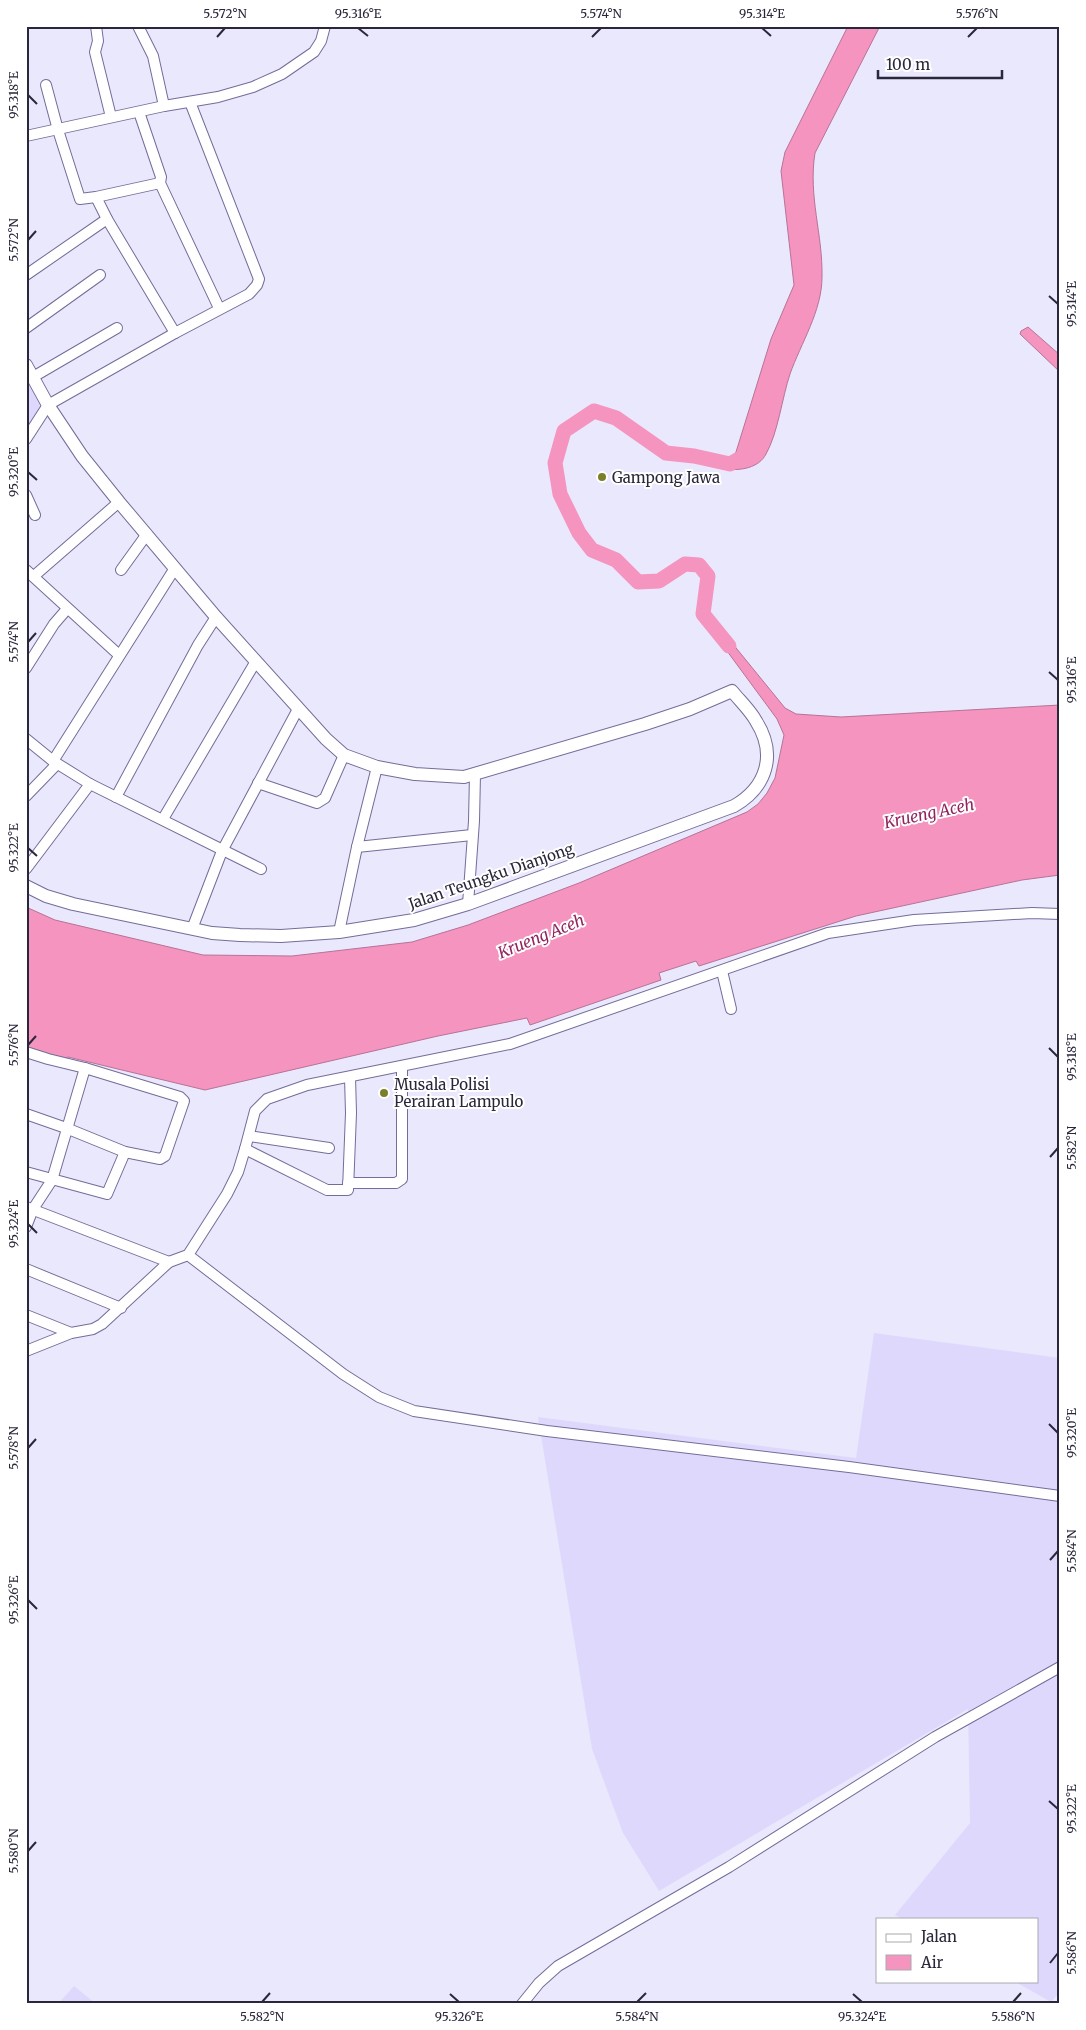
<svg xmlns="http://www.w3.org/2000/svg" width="1086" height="2030" viewBox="0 0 1086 2030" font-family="Merriweather,serif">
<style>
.built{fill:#ded9fc}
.water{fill:#f494bf;stroke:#b77397}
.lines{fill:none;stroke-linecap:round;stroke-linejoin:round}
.river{stroke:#f494bf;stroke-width:15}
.minor-casing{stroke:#746c99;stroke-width:12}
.tertiary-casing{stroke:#746c99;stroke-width:14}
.minor{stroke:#fff;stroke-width:10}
.tertiary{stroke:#fff;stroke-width:12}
.ticks{fill:none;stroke:#2a273a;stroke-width:2}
.poi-dot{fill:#7b7f29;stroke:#fff;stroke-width:2}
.labels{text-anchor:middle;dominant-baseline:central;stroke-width:4;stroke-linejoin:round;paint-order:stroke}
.poi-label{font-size:15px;fill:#2a273a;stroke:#fff;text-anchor:start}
.street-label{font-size:15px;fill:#2a273a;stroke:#fff}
.water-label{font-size:16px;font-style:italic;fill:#91235f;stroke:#fff}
.neatline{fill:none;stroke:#2a273a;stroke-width:2}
.ticks-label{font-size:12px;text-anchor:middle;fill:#2a273a}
</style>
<rect width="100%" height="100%" fill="#eae8fc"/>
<g class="built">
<polygon points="26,378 43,410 26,434"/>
<polygon points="874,1333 1060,1358 1060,1992 1051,2002 1014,1981 1037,1981 1037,1919 902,1919 895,1915 970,1823 968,1709 659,1891 623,1833 592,1749 538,1417 856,1458"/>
<polygon points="74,1986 96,2004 58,2004"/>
</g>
<g class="water">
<path d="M848,26H880L815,153C808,196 823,235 822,277C822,311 801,343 790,374C782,398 778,433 766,454C759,468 740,471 726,469L736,452L771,339L794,285L781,171L785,152Z"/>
<polygon points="1028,327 1060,355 1060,372 1020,334 1021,331"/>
<polygon points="719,627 785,708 796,714 841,717 1060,705 1060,875 1022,880 856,916 699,966 696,961 659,973 661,980 530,1025 527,1018 438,1036 205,1090 68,1057 60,1061 26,1049 26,907 55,920 203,955 292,956 412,942 468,925 579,883 747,812 758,804 767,793 775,778 784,735 777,719 713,632"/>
</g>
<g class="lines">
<polyline class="river" points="729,646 703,614 708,576 699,565 685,564 659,581 638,582 616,560 592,550 579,533 560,494 555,463 564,431 594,411 616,418 666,453 694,456 730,464 746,455"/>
<g class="minor-casing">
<g id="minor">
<polyline points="96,26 98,41 95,52 111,117"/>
<polyline points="138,26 153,56 164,106"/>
<polyline points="46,85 58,130 80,199 96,197 160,183"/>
<polyline points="139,112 161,177 160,183 219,308"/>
<polyline points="26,136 164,106 218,97 253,87 282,74 314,52 321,41 325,26"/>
<polyline points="96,197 107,219 175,333"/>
<polyline points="26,275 107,219"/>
<polyline points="26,328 100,275"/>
<polyline points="33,377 117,328"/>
<polyline points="26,439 48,405 175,333 249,294 257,285 259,279 190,102"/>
<polyline points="26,495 35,515"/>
<polyline points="26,570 119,655"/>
<polyline points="121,570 147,534"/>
<polyline points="34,576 119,502"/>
<polyline points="26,668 54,624 67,609"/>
<polyline points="26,739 53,761 90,784 261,869"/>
<polyline points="53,761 175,568"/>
<polyline points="258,783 317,803 325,798 344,755"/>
<polyline points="26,796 57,764"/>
<polyline points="116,797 198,645 216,617"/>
<polyline points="163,819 256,661"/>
<polyline points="357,847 472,835"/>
<polyline points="26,869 90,784"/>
<polyline points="468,904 474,821 475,774"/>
<polyline points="192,929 222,851 298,709"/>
<polyline points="339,932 357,847 377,767"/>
<polyline points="722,971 731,1009"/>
<polyline points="26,1052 48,1059 85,1068"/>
<polyline points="26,1114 66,1128 125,1152 160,1159 165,1156 184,1101 180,1097 85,1068 52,1180 33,1209 26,1227"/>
<polyline points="249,1136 329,1148"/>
<polyline points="245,1149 327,1190 348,1190 351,1113 350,1077"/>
<polyline points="26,1172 107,1194 125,1152"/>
<polyline points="348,1183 396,1183 402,1179 402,1067"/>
<polyline points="26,1207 169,1262 102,1324 93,1329 71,1333 26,1351"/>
<polyline points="188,1255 343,1374 379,1397 414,1411 547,1431 849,1467 1060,1496"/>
<polyline points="169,1262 188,1255 227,1194 238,1172 245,1149 255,1111 267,1099 307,1085 510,1044 828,933 914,920 1032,913 1060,914"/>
<polyline points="26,1269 121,1308"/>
<polyline points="26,1315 71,1333"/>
<polyline points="522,2004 539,1983 558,1966 729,1867 935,1737 1060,1667"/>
</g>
</g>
<g class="tertiary-casing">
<path id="tertiary" d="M26,365L48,405L82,456L119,502L216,617L326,739L344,755L377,767L415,774L464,777L645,724L690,709L732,691C740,701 750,710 756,721C777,754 767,787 734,806L468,904L414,920L339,932L281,936L240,935L212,933L73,904L46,896L26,886"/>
</g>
<use href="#minor" class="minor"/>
<use href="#tertiary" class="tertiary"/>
</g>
<path class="ticks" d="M358,28L368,36M762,28L771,36M217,37L225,28M592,37L601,28M968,37L977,28M28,95L37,104M28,240L36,231M1049,296L1058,304M28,472L37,480M28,642L36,633M1049,672L1058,680M28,848L37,856M28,1045L36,1036M1049,1048L1058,1057M1050,1157L1058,1148M28,1224L37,1233M1049,1424L1058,1433M28,1448L36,1439M1050,1560L1058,1551M28,1600L37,1609M1049,1801L1058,1809M28,1851L36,1842M1050,1963L1058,1953M450,1994L459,2002M853,1994L862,2002M262,2002L270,1993M637,2002L646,1993M1013,2002L1021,1993"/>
<g class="poi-dot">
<circle cx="602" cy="477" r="5"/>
<circle cx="384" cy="1093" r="5"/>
</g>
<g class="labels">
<g class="poi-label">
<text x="612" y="477">Gampong Jawa</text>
<text x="394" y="1084">Musala Polisi<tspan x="394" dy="17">Perairan Lampulo</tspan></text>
</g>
<g class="street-label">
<text transform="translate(491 876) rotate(-19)">Jalan Teungku Dianjong</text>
</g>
<g class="water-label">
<text transform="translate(929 813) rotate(-12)">Krueng Aceh</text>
<text transform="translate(541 936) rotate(-22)">Krueng Aceh</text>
</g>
</g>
<rect width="1086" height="2030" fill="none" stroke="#ffffff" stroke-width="55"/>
<rect x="876" y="1918" width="162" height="65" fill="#ffffff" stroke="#aaa9b0"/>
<rect x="886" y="1934" width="25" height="8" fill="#ffffff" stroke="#aaa9b0"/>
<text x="921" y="1942" font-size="15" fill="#2a273a">Jalan</text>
<rect x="886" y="1955" width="25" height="15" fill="#f494bf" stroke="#aaa9b0"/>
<text x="921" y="1968" font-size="15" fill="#2a273a">Air</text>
<path d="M878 70v8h124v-8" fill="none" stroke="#2a273a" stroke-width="2.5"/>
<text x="886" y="70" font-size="15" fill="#2a273a" stroke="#ffffff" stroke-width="4" paint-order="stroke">100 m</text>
<rect x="28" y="28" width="1030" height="1974" class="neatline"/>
<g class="ticks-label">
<text x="225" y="18">5.572°N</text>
<text x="358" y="18">95.316°E</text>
<text x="601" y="18">5.574°N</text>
<text x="762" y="18">95.314°E</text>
<text x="977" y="18">5.576°N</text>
<text transform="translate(14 95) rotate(-90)" y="4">95.318°E</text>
<text transform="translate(14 240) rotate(-90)" y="4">5.572°N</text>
<text transform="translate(1072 304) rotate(-90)" y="4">95.314°E</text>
<text transform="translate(14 472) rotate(-90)" y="4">95.320°E</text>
<text transform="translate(14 642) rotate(-90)" y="4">5.574°N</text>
<text transform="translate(1072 680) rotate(-90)" y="4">95.316°E</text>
<text transform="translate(14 848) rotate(-90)" y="4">95.322°E</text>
<text transform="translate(14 1045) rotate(-90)" y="4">5.576°N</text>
<text transform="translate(1072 1057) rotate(-90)" y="4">95.318°E</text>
<text transform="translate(1072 1148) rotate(-90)" y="4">5.582°N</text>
<text transform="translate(14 1224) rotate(-90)" y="4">95.324°E</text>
<text transform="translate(1072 1433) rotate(-90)" y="4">95.320°E</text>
<text transform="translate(14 1448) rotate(-90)" y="4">5.578°N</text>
<text transform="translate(1072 1551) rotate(-90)" y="4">5.584°N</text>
<text transform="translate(14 1600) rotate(-90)" y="4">95.326°E</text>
<text transform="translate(1072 1809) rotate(-90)" y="4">95.322°E</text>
<text transform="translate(14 1851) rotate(-90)" y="4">5.580°N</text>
<text transform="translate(1072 1953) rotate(-90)" y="4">5.586°N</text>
<text x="262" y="2021">5.582°N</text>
<text x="459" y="2021">95.326°E</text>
<text x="637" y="2021">5.584°N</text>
<text x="862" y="2021">95.324°E</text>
<text x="1013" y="2021">5.586°N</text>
</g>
</svg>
